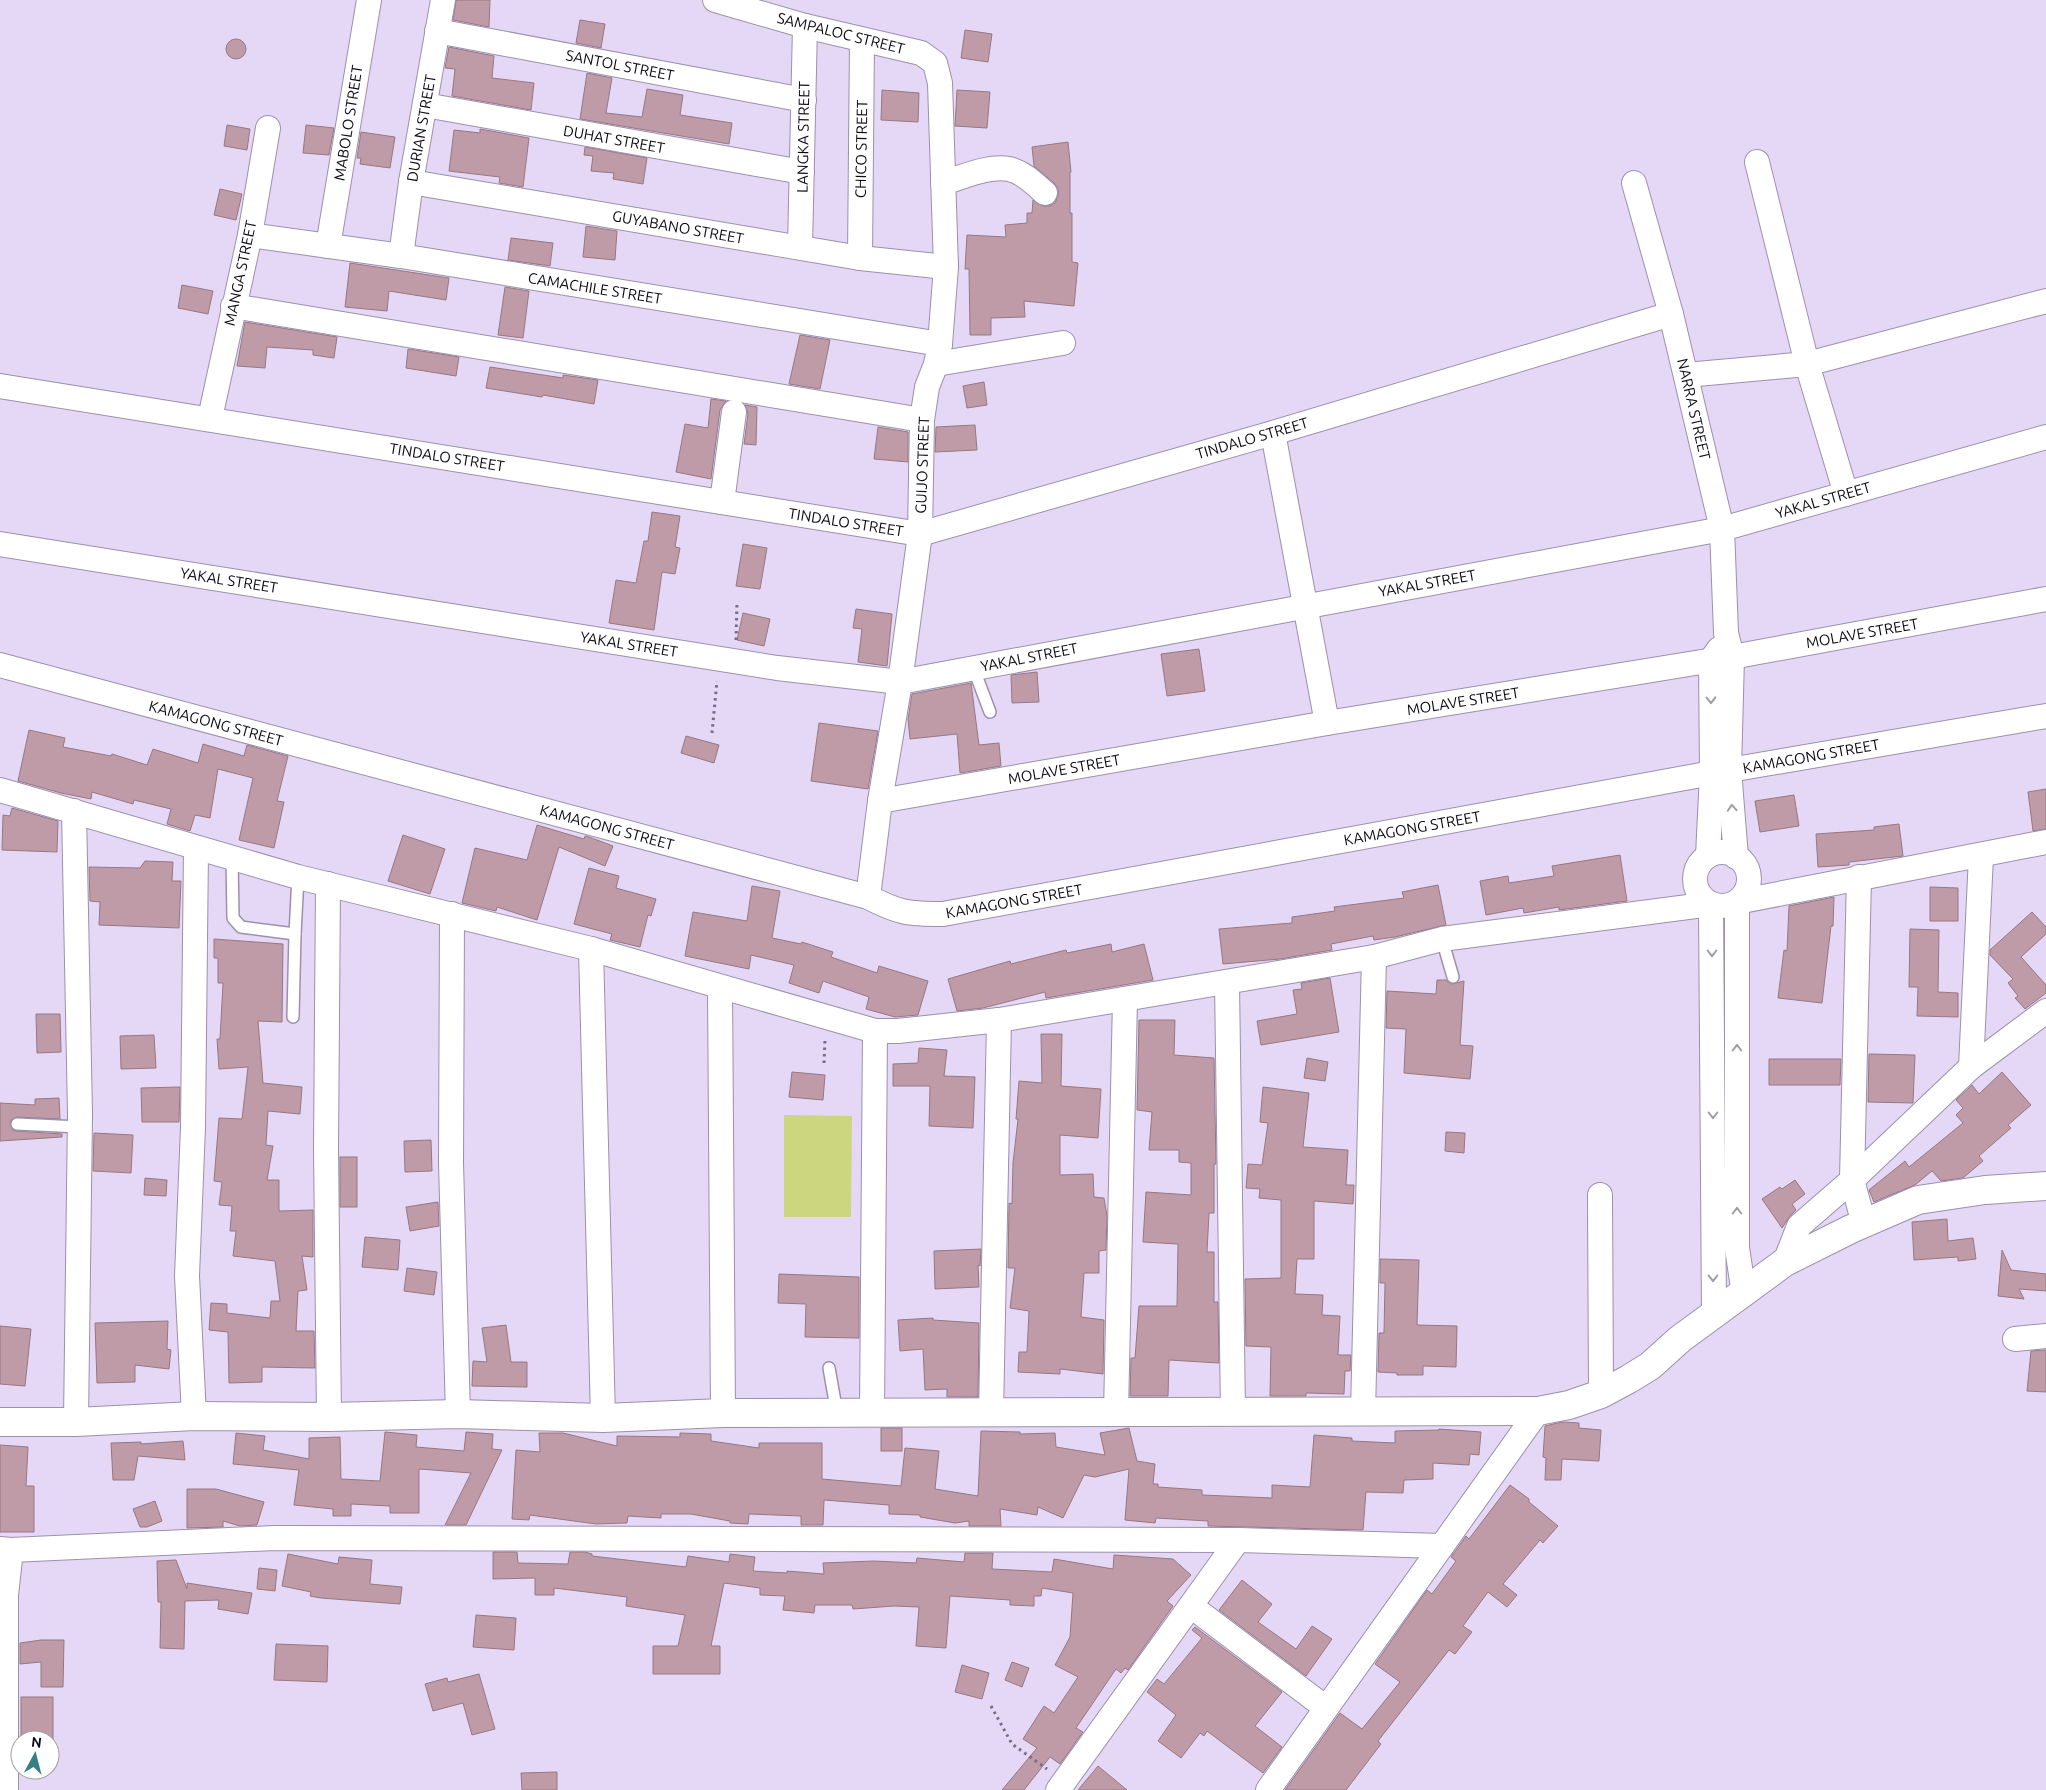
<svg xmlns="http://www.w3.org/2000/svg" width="2046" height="1790" viewBox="0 0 2046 1790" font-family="Ubuntu,sans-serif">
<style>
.green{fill:#cbd67f}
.building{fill:#be9ba7;stroke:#987782}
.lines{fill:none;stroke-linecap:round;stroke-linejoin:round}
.lane-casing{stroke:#9c90ad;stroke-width:14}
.street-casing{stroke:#9c90ad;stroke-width:26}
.secondary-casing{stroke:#9c90ad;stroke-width:30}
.path{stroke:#756d81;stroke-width:3;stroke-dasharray:2.5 4;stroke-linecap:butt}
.lane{stroke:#fff;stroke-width:11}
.street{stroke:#fff;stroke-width:24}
.secondary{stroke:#fff;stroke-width:28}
.oneway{stroke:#9f9da1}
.labels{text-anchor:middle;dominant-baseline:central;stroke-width:4;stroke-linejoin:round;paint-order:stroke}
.street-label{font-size:15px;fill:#0e0a14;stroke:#fff}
</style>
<rect width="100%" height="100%" fill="#e5d8f7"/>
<polygon class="green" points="784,1115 852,1116 851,1217 784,1217"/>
<g class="building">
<polygon points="456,0 490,0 489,27 453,20"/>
<polygon points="580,20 605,24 601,48 576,43"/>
<polygon points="965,30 992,34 988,62 961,58"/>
<circle cx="236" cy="49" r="10"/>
<polygon points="449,47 494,56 492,78 534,83 531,110 452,96 455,69 445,68"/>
<polygon points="587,73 612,78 606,113 642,117 647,89 683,95 680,115 732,123 729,144 580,119"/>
<polygon points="882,90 919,93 918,122 881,120"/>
<polygon points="957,90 990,92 987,128 955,126"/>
<polygon points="227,125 250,129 247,150 224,146"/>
<polygon points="306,125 334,128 329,155 303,153"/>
<polygon points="480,129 529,138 523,187 499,183 500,177 449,171 454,130 480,133"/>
<polygon points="361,132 395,137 390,168 360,164 361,158 357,158"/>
<polygon points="1068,142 1071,172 1070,172 1070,213 1072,213 1072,262 1078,263 1074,306 1024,301 1025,317 991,318 991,335 970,335 969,269 965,269 967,235 1006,237 1005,225 1027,223 1027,213 1032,213 1033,200 1043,206 1049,206 1055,203 1058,196 1058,188 1054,183 1034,166 1032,147"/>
<polygon points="585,147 647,158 643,184 613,179 614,173 591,171 593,156 584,155"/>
<polygon points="220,189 242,194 236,220 214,215"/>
<polygon points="586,226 617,231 615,260 583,257"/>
<polygon points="511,238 553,243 550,266 508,260"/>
<polygon points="350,263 449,278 446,300 389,291 387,311 345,307"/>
<polygon points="182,285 213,291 208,314 178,308"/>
<polygon points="505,287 529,291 523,338 498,335"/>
<polygon points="245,322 337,337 334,358 313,355 313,350 267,347 265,368 237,366"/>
<polygon points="800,335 830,340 820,389 789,384"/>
<polygon points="408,349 459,357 456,376 406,368"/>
<polygon points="490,367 563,378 563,375 598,380 594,404 543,395 542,397 486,388"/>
<polygon points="984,382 987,405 967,408 963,386"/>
<polygon points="711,399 726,401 720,410 711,479 676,472 685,424 708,428"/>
<polygon points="745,405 757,407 756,445 744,444 748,414"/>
<polygon points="975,425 977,450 935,452 936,427"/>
<polygon points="878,427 908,432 908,462 874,459"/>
<polygon points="652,512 680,516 675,547 680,548 675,574 662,572 654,630 609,623 616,580 636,583 644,541 648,541"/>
<polygon points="743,544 767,548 760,589 736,586"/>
<polygon points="856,609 892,614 887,666 858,662 862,629 853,628"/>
<polygon points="743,613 770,619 764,646 737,640"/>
<polygon points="1199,649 1205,691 1167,696 1161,654"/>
<polygon points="1037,672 1039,702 1012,703 1011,675"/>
<polygon points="971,683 979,745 999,743 1001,766 960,773 957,734 910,739 908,719 912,694"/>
<polygon points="819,723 878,731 868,789 811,781"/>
<polygon points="29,730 65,738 63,747 111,756 112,754 147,765 153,749 198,763 203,744 244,756 247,745 288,756 277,801 284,802 274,848 239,840 253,778 218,769 210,818 195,815 190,831 167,824 171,809 134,800 133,804 92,792 91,799 61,793 18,781"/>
<polygon points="686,736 719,745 714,763 681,753"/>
<polygon points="2046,789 2046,829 2033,831 2028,792"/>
<polygon points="1794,795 1799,826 1760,832 1755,801"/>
<polygon points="12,808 58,821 57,852 2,850 3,815 10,816"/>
<polygon points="1899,824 1903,856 1849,862 1849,865 1818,867 1816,834 1874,830 1874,827"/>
<polygon points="537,825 584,839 585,836 589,837 613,846 605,866 559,847 537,920 497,907 496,911 462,903 475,848 527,860"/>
<polygon points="403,835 445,849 430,894 388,881"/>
<polygon points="1620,855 1627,901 1559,910 1559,907 1524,913 1523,908 1486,915 1480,881 1508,876 1509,883 1554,876 1552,866"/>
<polygon points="145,861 173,862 172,881 181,881 179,928 99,925 100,902 90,901 89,867 140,868"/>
<polygon points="589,868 619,876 616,888 656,899 651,916 648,915 640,947 610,940 612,934 574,924"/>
<polygon points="1438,885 1446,925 1395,937 1374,940 1373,936 1331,944 1332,950 1280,959 1223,964 1219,929 1292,923 1292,917 1335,911 1334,907 1404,898 1402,892"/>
<polygon points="752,886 780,891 772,938 801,944 802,942 833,952 831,957 877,973 879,966 928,981 918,1015 895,1017 866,1009 869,997 823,981 819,993 789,983 794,965 751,955 749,969 685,956 693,912 747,921"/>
<polygon points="1930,887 1958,888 1958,921 1930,921"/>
<polygon points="1834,897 1833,926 1831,926 1822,1003 1778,998 1784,950 1787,951 1789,906"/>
<polygon points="2032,912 2046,927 2046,934 2021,957 2046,985 2046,993 2025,1009 2015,998 2018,996 2008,983 2013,979 1990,955 1990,950"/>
<polygon points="1910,929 1939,930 1938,992 1958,993 1958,1017 1917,1016 1918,987 1909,987"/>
<polygon points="214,939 283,944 282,1022 258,1021 263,1083 302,1087 300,1114 268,1111 266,1145 273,1146 267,1180 279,1180 279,1211 313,1210 313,1257 302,1256 307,1290 298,1291 296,1331 314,1331 315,1368 262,1367 262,1382 229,1383 228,1332 209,1330 211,1303 227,1304 227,1313 270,1318 271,1301 280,1301 275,1261 233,1256 236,1231 230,1231 232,1206 219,1205 222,1182 214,1181 219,1118 242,1119 248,1067 219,1069 217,1039 220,1039 223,983 218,983 218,958 214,958"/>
<polygon points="1111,944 1112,952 1144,944 1153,980 1046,998 1045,992 983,1008 957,1011 948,979 1010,961 1011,964 1066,950 1067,953"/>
<polygon points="1330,978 1339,1032 1261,1045 1257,1021 1297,1014 1293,990 1302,989 1301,983"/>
<polygon points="1437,980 1446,980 1452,984 1464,981 1460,1045 1473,1046 1470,1079 1404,1073 1406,1029 1386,1028 1387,991 1436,994"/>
<polygon points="36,1014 60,1014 61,1052 37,1053"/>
<polygon points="1139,1020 1175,1020 1174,1055 1214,1058 1216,1164 1214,1164 1214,1213 1209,1213 1207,1252 1214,1252 1214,1302 1218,1302 1219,1363 1169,1360 1168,1396 1130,1396 1131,1358 1135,1358 1139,1306 1177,1306 1178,1244 1143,1242 1146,1192 1191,1195 1191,1163 1179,1162 1179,1150 1149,1150 1152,1112 1137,1110"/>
<polygon points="1041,1034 1062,1034 1061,1086 1101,1089 1098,1138 1060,1135 1060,1175 1093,1174 1094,1197 1104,1198 1107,1216 1106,1250 1099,1251 1099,1273 1084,1273 1081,1317 1104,1320 1103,1374 1060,1369 1060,1374 1018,1372 1019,1352 1027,1352 1029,1311 1010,1308 1015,1268 1008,1268 1009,1203 1012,1204 1013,1163 1018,1119 1016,1119 1019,1081 1042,1083"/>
<polygon points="154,1035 156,1068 121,1069 120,1036"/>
<polygon points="919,1048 947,1050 944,1076 975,1077 973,1128 929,1126 930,1086 893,1086 893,1064 918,1063"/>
<polygon points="1869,1054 1915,1055 1913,1103 1868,1102"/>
<polygon points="1307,1058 1328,1062 1325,1081 1304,1078"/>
<polygon points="1769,1059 1841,1059 1840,1085 1769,1085"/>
<polygon points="792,1072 825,1075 823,1100 789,1097"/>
<polygon points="2002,1072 2031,1105 2008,1125 2011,1128 1979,1156 1983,1161 1963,1178 1941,1181 1932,1171 1915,1185 1874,1202 1869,1190 1905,1161 1909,1167 1963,1123 1956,1115 1963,1108 1956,1100 1972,1085 1979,1094"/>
<polygon points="180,1087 179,1122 142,1122 141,1088"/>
<polygon points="1263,1087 1309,1093 1303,1147 1348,1150 1346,1185 1354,1185 1353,1204 1314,1201 1314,1259 1297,1259 1295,1294 1323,1295 1322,1315 1340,1316 1338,1355 1351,1355 1350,1371 1345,1371 1344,1394 1306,1393 1306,1396 1270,1396 1271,1347 1246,1346 1245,1279 1281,1278 1281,1200 1259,1198 1260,1189 1246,1188 1248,1164 1262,1165 1268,1123 1260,1122"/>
<polygon points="59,1098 60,1119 17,1117 11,1120 10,1124 13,1130 16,1131 62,1134 62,1137 0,1141 0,1103 35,1105 35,1099"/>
<polygon points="1446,1132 1465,1133 1464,1153 1445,1151"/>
<polygon points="94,1133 133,1135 131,1173 93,1171"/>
<polygon points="431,1140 432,1171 405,1172 404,1141"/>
<rect x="340" y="1157" width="17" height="50"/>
<polygon points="145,1178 167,1180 166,1196 144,1195"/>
<polygon points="1795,1180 1805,1194 1792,1204 1796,1210 1790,1216 1782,1228 1762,1199 1780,1187 1782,1189"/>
<polygon points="438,1202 439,1226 410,1231 406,1207"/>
<polygon points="1947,1219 1948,1241 1973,1238 1976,1259 1958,1261 1958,1257 1914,1260 1912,1222"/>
<polygon points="365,1237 400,1240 398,1270 362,1267"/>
<polygon points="981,1249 980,1266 978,1265 979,1287 935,1289 934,1251"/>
<polygon points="2002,1250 2011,1270 2046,1274 2046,1291 2019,1289 2024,1299 1998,1296"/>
<polygon points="1380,1259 1419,1260 1417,1325 1457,1326 1456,1367 1423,1366 1423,1375 1397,1375 1397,1373 1378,1372 1379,1333 1384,1333 1385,1283 1380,1283"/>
<polygon points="407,1268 437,1272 434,1295 404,1291"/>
<polygon points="779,1274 859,1277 859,1338 805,1337 806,1304 778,1303"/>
<polygon points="933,1318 933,1320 979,1323 978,1397 947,1397 947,1389 925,1390 923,1349 900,1351 898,1320"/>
<polygon points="168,1321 167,1349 171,1350 169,1369 135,1365 135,1382 97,1383 95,1323"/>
<polygon points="506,1325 511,1362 527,1362 527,1387 472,1386 473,1361 487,1362 482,1328"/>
<polygon points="0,1326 31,1329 25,1386 0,1384"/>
<polygon points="2046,1350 2046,1392 2027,1391 2031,1351"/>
<polygon points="1562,1422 1579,1423 1579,1428 1601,1430 1599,1461 1562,1459 1561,1480 1545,1480 1546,1458 1543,1457 1545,1426"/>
<rect x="881" y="1428" width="21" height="23"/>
<polygon points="1129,1428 1137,1461 1155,1464 1153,1484 1158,1484 1158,1487 1202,1490 1202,1495 1272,1498 1272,1485 1310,1487 1314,1435 1352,1438 1352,1441 1395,1443 1395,1431 1439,1430 1439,1429 1481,1432 1479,1455 1470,1454 1469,1465 1433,1463 1433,1479 1404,1480 1403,1493 1366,1492 1363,1530 1208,1526 1208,1521 1156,1518 1155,1523 1125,1520 1129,1469 1095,1477 1084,1475 1063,1518 1038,1507 1037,1515 1000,1509 1001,1526 969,1526 969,1521 955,1523 920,1517 920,1515 889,1514 889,1505 824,1500 823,1525 801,1525 801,1516 749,1514 748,1524 730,1523 730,1521 691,1514 661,1514 661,1518 628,1516 627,1523 596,1524 530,1515 529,1520 512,1519 516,1450 540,1452 539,1433 563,1433 617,1446 617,1436 680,1437 680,1433 711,1434 711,1441 759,1448 759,1443 822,1443 822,1479 901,1486 905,1448 939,1451 935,1489 978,1496 981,1431 1020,1432 1020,1434 1055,1433 1056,1447 1105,1455 1100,1433"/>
<polygon points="385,1432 417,1435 416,1447 464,1451 466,1432 493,1434 492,1449 502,1450 466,1525 445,1525 471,1473 419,1469 419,1513 390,1513 390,1506 351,1504 351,1516 333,1516 333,1509 294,1505 299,1470 233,1464 236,1433 265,1436 263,1450 309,1459 309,1438 340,1437 341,1479 380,1481"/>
<polygon points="183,1441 185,1460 138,1456 134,1480 113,1480 111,1443 141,1442 141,1444"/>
<polygon points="0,1445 28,1447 26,1486 34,1486 34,1532 0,1532"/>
<polygon points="1510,1485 1529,1499 1529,1502 1558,1526 1543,1543 1540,1540 1503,1584 1517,1595 1507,1607 1488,1592 1463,1626 1472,1632 1455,1654 1449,1650 1378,1741 1381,1744 1346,1790 1285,1790 1340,1713 1362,1729 1400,1682 1375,1664 1427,1590 1432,1594 1456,1561 1451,1557 1466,1536 1469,1539"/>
<polygon points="187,1489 216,1489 264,1502 257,1525 240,1526 223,1521 223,1527 187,1528"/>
<polygon points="155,1501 162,1521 147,1527 140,1527 133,1509"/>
<polygon points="493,1552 517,1552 518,1563 568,1564 570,1552 585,1552 592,1554 592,1556 686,1567 688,1556 729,1562 730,1554 755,1557 753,1571 787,1573 787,1571 824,1574 823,1563 874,1561 916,1563 917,1558 964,1562 965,1553 993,1553 992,1569 1052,1572 1054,1559 1113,1569 1114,1555 1173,1559 1191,1575 1167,1601 1173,1606 1128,1670 1125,1668 1121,1673 1116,1669 1076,1728 1083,1732 1060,1764 1050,1757 1024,1790 1002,1790 1037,1748 1023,1739 1044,1706 1054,1713 1078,1677 1055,1665 1070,1637 1073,1593 1042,1588 1041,1596 1034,1596 1034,1606 1010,1605 1010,1600 950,1596 946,1648 916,1646 919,1607 894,1606 853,1609 852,1605 815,1605 814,1613 783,1610 785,1596 760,1595 760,1588 724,1583 711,1646 720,1646 720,1674 653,1674 653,1646 678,1646 685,1615 626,1606 627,1597 554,1588 554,1595 535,1595 535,1578 493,1579"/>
<polygon points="288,1554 338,1564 339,1557 372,1560 370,1584 402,1587 400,1604 321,1598 310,1596 311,1592 282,1586"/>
<polygon points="176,1560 187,1589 187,1583 252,1593 248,1614 218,1609 219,1600 185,1601 184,1649 160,1648 161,1602 158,1602 157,1561"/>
<polygon points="259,1568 277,1570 275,1591 257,1589"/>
<polygon points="1242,1580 1272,1604 1258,1622 1296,1649 1312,1626 1332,1639 1306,1676 1219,1610"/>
<polygon points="476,1615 516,1618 514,1650 473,1647"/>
<polygon points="1195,1627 1282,1692 1255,1726 1282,1747 1263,1773 1207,1731 1204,1736 1200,1733 1181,1758 1158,1741 1176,1715 1147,1692 1157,1679 1164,1684 1202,1638 1192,1630"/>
<polygon points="41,1640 64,1640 63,1687 41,1687 41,1662 20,1664 20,1643"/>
<polygon points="276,1644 328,1646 327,1682 274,1680"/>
<polygon points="1012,1662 1029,1668 1022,1687 1005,1680"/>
<polygon points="962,1665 989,1673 982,1699 955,1692"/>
<polygon points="479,1674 495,1729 472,1735 463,1703 433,1711 425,1684 447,1678 448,1682"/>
<rect x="21" y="1697" width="32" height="43"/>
<polygon points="1098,1766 1127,1790 1078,1790"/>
<polygon points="557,1772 557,1790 522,1790 521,1773"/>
</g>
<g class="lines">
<g class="lane-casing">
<g id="lane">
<polyline points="973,667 990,712"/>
<polyline points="232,857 233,918 241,927 295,934 298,877"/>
<polyline points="1442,939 1453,977"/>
<polyline points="293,1017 295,934"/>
<polyline points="17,1124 79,1127"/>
<polyline points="829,1368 837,1413"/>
</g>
</g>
<g class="street-casing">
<g id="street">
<polyline points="715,0 805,26 921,53 935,63 940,83 946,267 940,344 936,364 927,387 922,420 920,534 900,682 880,801 868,897"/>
<polyline points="437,31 804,100"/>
<polyline points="425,105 802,172"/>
<polyline points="1757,162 1807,364 1846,494"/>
<polyline points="411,182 860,258 946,267"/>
<path d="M943,183C963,177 989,165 1009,169C1023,172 1035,184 1045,193"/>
<polyline points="1634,183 1671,314 1722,529 1726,633 1732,657 1729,770 1736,857"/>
<polyline points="250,235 401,256 940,344"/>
<polyline points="328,246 369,0"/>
<polyline points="800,247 805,26"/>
<polyline points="401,256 411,182 443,0"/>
<polyline points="860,258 862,40"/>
<polyline points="233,306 922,420"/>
<polyline points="936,364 1063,343"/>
<polyline points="1686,375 1807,364 2046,301"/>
<polyline points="0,386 920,534 1273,433 1671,314"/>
<polyline points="210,418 250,235 268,128"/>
<polyline points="1273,433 1327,723"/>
<polyline points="722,502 734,412"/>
<polyline points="0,544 777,668 900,682 1722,529 2046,437"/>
<path d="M0,665L868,897C899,913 908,914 943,914L1712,773L2046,716"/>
<polyline points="0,790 298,877 591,949 875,1031 898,1031 999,1020 1374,957 1442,939 1711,904 1714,1314"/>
<polyline points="880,801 1327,723 1732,657 2046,599"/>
<polyline points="74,811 80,1114 76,1422"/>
<circle cx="1722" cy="879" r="27"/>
<polyline points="1708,856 1712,773 1711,660 1719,649"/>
<polyline points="1859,877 1852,1180 1864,1224"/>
<polyline points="328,884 326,1149 329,1417"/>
<polyline points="452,914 451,1163 458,1414"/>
<polyline points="591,949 603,1418"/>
<polyline points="1227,982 1233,1413"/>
<polyline points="720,987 723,1413"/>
<polyline points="1971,1067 1981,856"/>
<polyline points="1600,1195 1601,1394"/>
<polyline points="1785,1262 1799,1226 1852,1180 1971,1067 2046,1011"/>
<polyline points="1744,1294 1737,1248 1737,902 2046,842"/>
<polyline points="2015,1339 2046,1336"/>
<polyline points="1363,1412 1374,957"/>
<polyline points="872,1413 875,1031"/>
<polyline points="991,1413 999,1020"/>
<polyline points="1116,1413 1125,999"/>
<polyline points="194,1416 187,1276 193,1127 196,848"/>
<polyline points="0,1549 11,1550 274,1538 1238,1540 1442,1546"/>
<polyline points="1191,1606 1326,1708"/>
<polyline points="6,1790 6,1595 11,1550"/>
<polyline points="1058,1790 1238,1540"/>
<polyline points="1268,1790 1538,1411"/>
</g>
</g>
<g class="secondary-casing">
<polyline id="secondary" points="0,1422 76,1422 194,1416 329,1417 458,1414 603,1418 723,1413 1538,1411 1569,1405 1601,1394 1629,1379 1650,1366 1680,1339 1785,1262 1851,1229 1918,1200 1985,1190 2046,1186"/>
</g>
<g class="path">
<polyline points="736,640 737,603"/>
<polyline points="712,733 717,681"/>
<polyline points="824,1063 825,1040"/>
<polyline points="991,1706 1012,1744 1047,1769"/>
</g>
<use href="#lane" class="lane"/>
<use href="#street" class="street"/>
<use href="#secondary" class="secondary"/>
</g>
<defs><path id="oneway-chevron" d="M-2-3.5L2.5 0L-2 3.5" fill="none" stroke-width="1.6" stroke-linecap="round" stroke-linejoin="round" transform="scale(1.25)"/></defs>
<g class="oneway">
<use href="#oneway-chevron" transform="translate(1711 700) rotate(89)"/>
<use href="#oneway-chevron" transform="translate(1732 808) rotate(-94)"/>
<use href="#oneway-chevron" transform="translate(1712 953) rotate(90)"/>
<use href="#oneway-chevron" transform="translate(1737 1048) rotate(-90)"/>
<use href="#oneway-chevron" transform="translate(1713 1115) rotate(90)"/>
<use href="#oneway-chevron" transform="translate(1737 1211) rotate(-90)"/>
<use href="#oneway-chevron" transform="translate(1713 1278) rotate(90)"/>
</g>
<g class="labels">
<g class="street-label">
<text transform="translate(841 33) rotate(14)">SAMPALOC STREET</text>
<text transform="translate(620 65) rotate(11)">SANTOL STREET</text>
<text transform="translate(348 123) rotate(-81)">MABOLO STREET</text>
<text transform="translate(421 128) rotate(-80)">DURIAN STREET</text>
<text transform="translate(803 137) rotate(-89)">LANGKA STREET</text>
<text transform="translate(614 139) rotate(10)">DUHAT STREET</text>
<text transform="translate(861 149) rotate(-89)">CHICO STREET</text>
<text transform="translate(678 227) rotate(10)">GUYABANO STREET</text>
<text transform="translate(240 273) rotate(-78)">MANGA STREET</text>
<text transform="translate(595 288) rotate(9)">CAMACHILE STREET</text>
<text transform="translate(1694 409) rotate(77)">NARRA STREET</text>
<text transform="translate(1252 438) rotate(-16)">TINDALO STREET</text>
<text transform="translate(447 457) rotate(9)">TINDALO STREET</text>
<text transform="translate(922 465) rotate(-88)">GUIJO STREET</text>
<text transform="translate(1823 500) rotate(-16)">YAKAL STREET</text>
<text transform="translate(846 522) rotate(9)">TINDALO STREET</text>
<text transform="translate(229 580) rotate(9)">YAKAL STREET</text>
<text transform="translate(1427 583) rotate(-10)">YAKAL STREET</text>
<text transform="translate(1862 633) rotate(-10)">MOLAVE STREET</text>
<text transform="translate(629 644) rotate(9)">YAKAL STREET</text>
<text transform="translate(1029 657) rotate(-11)">YAKAL STREET</text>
<text transform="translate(1463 701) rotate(-9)">MOLAVE STREET</text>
<text transform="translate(216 723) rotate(15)">KAMAGONG STREET</text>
<text transform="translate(1811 756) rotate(-10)">KAMAGONG STREET</text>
<text transform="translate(1064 769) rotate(-10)">MOLAVE STREET</text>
<text transform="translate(607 827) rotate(15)">KAMAGONG STREET</text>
<text transform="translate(1412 828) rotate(-10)">KAMAGONG STREET</text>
<text transform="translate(1014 901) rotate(-10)">KAMAGONG STREET</text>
</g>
</g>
<g transform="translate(35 1755) rotate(7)"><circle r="24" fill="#ffffff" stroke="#9f9da1"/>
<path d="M0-4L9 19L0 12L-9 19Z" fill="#367f82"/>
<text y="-8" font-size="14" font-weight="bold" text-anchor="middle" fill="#0e0a14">N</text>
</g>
</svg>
